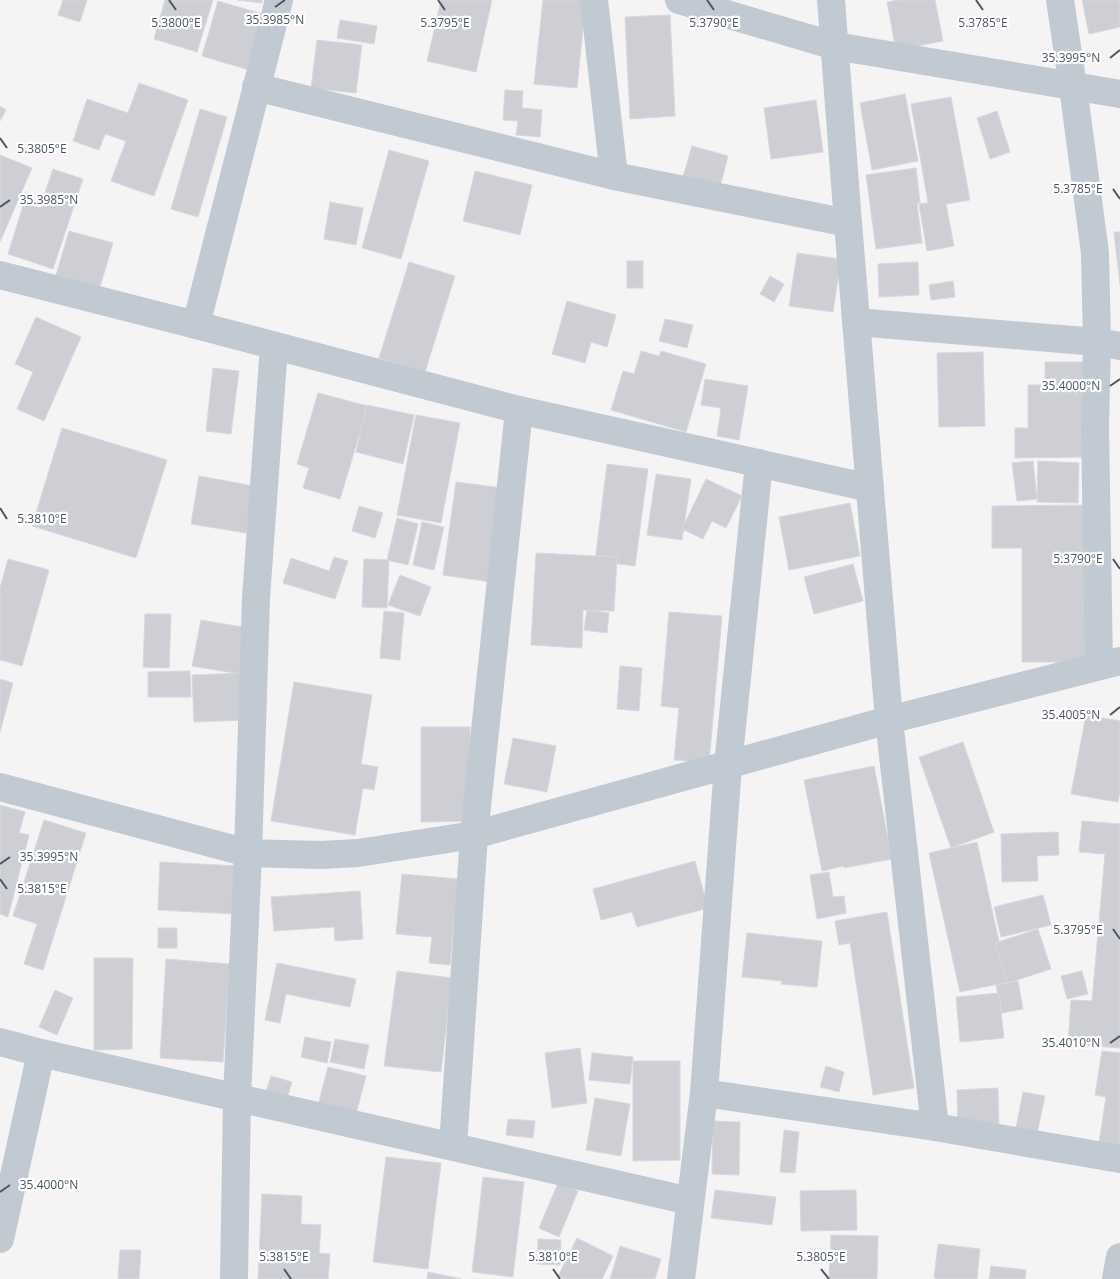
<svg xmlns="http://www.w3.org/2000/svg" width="1120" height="1279" viewBox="0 0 1120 1279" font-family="'Open Sans',sans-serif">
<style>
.building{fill:#cdcfd5;stroke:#d7d9de}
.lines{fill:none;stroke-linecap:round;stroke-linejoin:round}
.street{stroke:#c1cad2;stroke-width:28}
.ticks{fill:none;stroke:#4a5661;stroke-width:2}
.ticks-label{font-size:12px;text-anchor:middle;fill:#4a5661;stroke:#fff;stroke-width:4.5;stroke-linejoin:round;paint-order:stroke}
</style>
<rect width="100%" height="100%" fill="#f5f3f3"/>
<g class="building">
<polygon points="63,0 87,0 80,22 58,15"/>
<polygon points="165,0 213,0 197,52 154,39"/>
<polygon points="237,0 262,0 262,3"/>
<polygon points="441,0 492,0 476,72 427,61"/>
<polygon points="543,0 586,0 577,88 534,84"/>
<polygon points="898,0 935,0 943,41 896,50 887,2"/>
<polygon points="1082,0 1120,0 1120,27 1089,34"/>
<polygon points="218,1 266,15 249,70 202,56"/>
<polygon points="670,15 675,116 630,119 625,17"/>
<polygon points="340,20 377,26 374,44 337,38"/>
<polygon points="317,40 362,45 356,93 311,88"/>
<polygon points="139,83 188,100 154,196 111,181 126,141 105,134 99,150 73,141 87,99 128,113"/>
<polygon points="505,90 523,91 522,108 542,110 540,137 516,135 518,121 503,120"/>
<polygon points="905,94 918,161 872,170 860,103"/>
<polygon points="951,97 970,200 946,204 954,246 927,251 919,204 928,203 911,104"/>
<polygon points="816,100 823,152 771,159 764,108"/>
<polygon points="0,106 6,110 0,121"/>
<polygon points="200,109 227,117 198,217 171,209"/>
<polygon points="997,111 1010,152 990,159 977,118"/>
<polygon points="692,146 728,156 720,187 683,177"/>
<polygon points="389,150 429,161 401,259 362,248"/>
<polygon points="0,155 32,168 0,242"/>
<polygon points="916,168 920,203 917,203 922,243 876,249 866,175"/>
<polygon points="53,169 83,179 53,269 8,254 24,203 40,208"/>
<polygon points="475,171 532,185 520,235 463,221"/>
<polygon points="330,202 363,208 356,245 324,239"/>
<polygon points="69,231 113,243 100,287 56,275"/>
<polygon points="1114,232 1120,232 1120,285"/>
<polygon points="797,253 841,259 833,312 789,306"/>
<rect x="627" y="261" width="16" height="27"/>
<polygon points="409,262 455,276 425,372 379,358"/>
<polygon points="918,262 919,295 879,297 878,264"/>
<polygon points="770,276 784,284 774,302 760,294"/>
<polygon points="953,281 955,297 931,300 929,285"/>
<polygon points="567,301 616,315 607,347 591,342 585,363 552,354"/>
<polygon points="36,317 81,337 44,421 17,409 33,372 15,364"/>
<polygon points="665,319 693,325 687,348 659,341"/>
<polygon points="641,351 659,356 661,351 706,364 686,432 611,410 623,371 634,374"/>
<polygon points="983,352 985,426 939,427 937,353"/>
<polygon points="1045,362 1087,362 1087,457 1015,458 1015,428 1028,428 1028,385 1045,385"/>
<polygon points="213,368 239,371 231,434 206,431"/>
<polygon points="705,379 748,386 739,440 717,436 721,408 701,405"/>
<polygon points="318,393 368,406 340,499 303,488 309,468 297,464"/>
<polygon points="367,405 414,415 403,464 356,452"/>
<polygon points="416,415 460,423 441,523 397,515"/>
<polygon points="62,428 167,460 136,558 32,526"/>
<polygon points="1033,461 1037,499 1017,501 1012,463"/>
<polygon points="1038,461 1079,463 1078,503 1037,502"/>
<polygon points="607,464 648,469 635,566 595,561"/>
<polygon points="656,474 691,479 682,540 647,535"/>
<polygon points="199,476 254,486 246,533 191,524"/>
<polygon points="706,479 742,496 726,528 712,521 703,539 682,529"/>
<polygon points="456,482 503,488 491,582 443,575"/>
<polygon points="850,503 860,556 789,570 779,517"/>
<polygon points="1088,505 1088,662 1022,662 1022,548 992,548 992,506"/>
<polygon points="359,506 383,513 375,538 352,531"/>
<polygon points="397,518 418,524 408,565 387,560"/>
<polygon points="422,522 444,527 434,570 413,565"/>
<polygon points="536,553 617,557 614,611 583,610 582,648 531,645"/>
<polygon points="334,557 348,561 335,599 283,583 291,558 329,571"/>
<polygon points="8,559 49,570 22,666 0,660 0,588"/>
<polygon points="364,559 389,560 387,608 362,607"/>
<polygon points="853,564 863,601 814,614 804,577"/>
<polygon points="400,575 431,587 420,616 388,605"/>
<polygon points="587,610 609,613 607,633 584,630"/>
<polygon points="384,611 404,613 400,660 380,658"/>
<polygon points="669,612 722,616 709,763 674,760 679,708 661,706"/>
<polygon points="145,614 171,614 169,668 143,667"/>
<polygon points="201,620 248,628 240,674 192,666"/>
<polygon points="620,666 642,668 639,711 617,709"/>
<polygon points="190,671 191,697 148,697 148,672"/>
<polygon points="245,673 246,720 194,722 192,675"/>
<polygon points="0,679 13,683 0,732"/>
<polygon points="294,682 372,695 361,764 378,767 374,790 363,788 355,835 271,821"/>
<polygon points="1086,715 1120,721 1120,792 1118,802 1071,794"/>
<polygon points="421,727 470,727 470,821 421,822"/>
<polygon points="513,738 556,746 547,792 504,784"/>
<polygon points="963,742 994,832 951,848 919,757"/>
<polygon points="874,766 892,859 844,868 844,866 822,871 804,780"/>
<polygon points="0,805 25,812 19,833 29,835 8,917 0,914"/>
<polygon points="44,820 86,833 43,970 24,964 37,924 13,916"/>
<polygon points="1082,821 1120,824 1120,1048 1068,1044 1071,1000 1092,1001 1105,854 1079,852"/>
<polygon points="1058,832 1059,855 1037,856 1038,881 1002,882 1001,834"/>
<polygon points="977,842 1008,982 960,992 929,853"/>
<polygon points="695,861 708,908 637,927 632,912 601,920 593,889"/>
<polygon points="160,862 238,866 236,914 158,910"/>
<polygon points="829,872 833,897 844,896 846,913 817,919 810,875"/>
<polygon points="402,874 458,879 450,965 429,963 432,937 396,934"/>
<polygon points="360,891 363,939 335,941 334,927 274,931 271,897"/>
<polygon points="1043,895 1051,925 1001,937 994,907"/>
<polygon points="887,912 914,1088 873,1095 850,943 839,945 835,921"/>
<rect x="158" y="928" width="19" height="20"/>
<polygon points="1038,929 1051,969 1008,983 995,943"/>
<polygon points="747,933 822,941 817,987 781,984 782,981 742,977"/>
<polygon points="94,958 133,958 132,1049 94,1050"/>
<polygon points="166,959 230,964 223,1062 160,1058"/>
<polygon points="277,963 356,979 350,1007 286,994 280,1023 265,1020"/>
<polygon points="397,971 452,978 441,1072 384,1066"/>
<polygon points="1082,971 1088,994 1067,999 1061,976"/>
<polygon points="1018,981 1023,1009 1002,1013 996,985"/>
<polygon points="55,990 73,998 57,1035 39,1027"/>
<polygon points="999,993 1004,1038 960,1042 956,997"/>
<polygon points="305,1037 331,1042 327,1063 301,1057"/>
<polygon points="335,1039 369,1045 364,1069 330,1062"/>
<polygon points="580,1048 587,1103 552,1108 545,1053"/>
<polygon points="1102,1051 1120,1053 1120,1146 1099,1143 1106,1097 1095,1095"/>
<polygon points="592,1053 633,1057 630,1084 589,1080"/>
<polygon points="633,1061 680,1061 680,1160 633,1161"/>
<polygon points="826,1066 844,1072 839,1092 820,1087"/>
<polygon points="328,1067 366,1076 355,1118 317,1109"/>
<polygon points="271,1076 292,1082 285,1105 264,1098"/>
<polygon points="998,1088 999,1130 958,1131 957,1090"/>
<polygon points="1023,1092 1045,1096 1036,1138 1015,1133"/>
<polygon points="595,1098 630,1104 621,1156 586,1150"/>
<polygon points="508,1119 535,1121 533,1138 506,1135"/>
<polygon points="713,1121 740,1122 739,1175 712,1174"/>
<polygon points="784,1130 799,1132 795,1173 780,1172"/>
<polygon points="386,1157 441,1163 428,1269 373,1262"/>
<polygon points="483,1177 524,1182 513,1277 472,1272"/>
<polygon points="558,1183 578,1191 559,1237 539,1228"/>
<polygon points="715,1190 776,1197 772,1225 711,1218"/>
<polygon points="856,1190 857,1230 801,1231 800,1191"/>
<polygon points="262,1194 302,1196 301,1224 321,1225 319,1253 330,1254 328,1279 258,1279"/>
<polygon points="831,1235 878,1236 877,1279 829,1279"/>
<polygon points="577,1238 613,1256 602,1279 564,1279 558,1276"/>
<polygon points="538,1239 561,1240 560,1265 537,1264"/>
<polygon points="938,1244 980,1249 977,1279 936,1279 936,1278 934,1278"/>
<polygon points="620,1246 661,1259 655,1279 610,1279"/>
<polygon points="120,1250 141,1250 139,1279 118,1279"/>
<polygon points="991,1266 1026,1270 1025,1279 989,1279"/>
<polygon points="428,1272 462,1279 427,1279"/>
</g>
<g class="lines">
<g class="street">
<polyline points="594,0 614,176"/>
<polyline points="679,0 835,46 1120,94"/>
<polyline points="831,0 848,223 889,720 935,1127"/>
<polyline points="1060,0 1073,87 1095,253 1097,342 1095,426 1099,666"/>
<polyline points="256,87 614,176 848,223"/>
<polyline points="0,275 196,325 519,410 870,488"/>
<polyline points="856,322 1097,342 1120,346"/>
<polyline points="196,325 279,0"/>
<polyline points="0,787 248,853 321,855 358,853 474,835 889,720 1120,661"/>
<polyline points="0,1042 41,1053 690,1201"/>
<polyline points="704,1093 935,1127 1120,1159"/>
<polyline points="453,1146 474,835 519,410"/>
<polyline points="0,1239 41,1053"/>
<polyline points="234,1279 237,1098 248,853 256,598 274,346"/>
<polyline points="681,1279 704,1093 728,765 759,463"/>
<polyline points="1116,1279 1120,1257"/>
</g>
</g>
<path class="ticks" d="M169,0L176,10M438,0L445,10M707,0L714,10M976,0L983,10M275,7L285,0M1110,58L1120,50M0,138L7,148M1113,189L1120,199M0,207L10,200M1110,386L1120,379M0,508L7,519M1113,559L1120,569M1110,715L1120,707M0,864L10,857M0,879L7,889M1113,929L1120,939M1110,1043L1120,1036M0,1192L10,1185M284,1269L291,1279M553,1269L560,1279M821,1269L829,1279"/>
<g class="ticks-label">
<text x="275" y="24">35.3985°N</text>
<text x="176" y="27">5.3800°E</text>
<text x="445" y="27">5.3795°E</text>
<text x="714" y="27">5.3790°E</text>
<text x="983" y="27">5.3785°E</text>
<text x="1071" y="62">35.3995°N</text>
<text x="42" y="153">5.3805°E</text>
<text x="1078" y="193">5.3785°E</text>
<text x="49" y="204">35.3985°N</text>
<text x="1071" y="390">35.4000°N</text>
<text x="42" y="523">5.3810°E</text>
<text x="1078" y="563">5.3790°E</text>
<text x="1071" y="719">35.4005°N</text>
<text x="49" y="861">35.3995°N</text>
<text x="42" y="893">5.3815°E</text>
<text x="1078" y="934">5.3795°E</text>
<text x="1071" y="1047">35.4010°N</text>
<text x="49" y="1189">35.4000°N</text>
<text x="284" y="1261">5.3815°E</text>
<text x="553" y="1261">5.3810°E</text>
<text x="821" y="1261">5.3805°E</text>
</g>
</svg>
